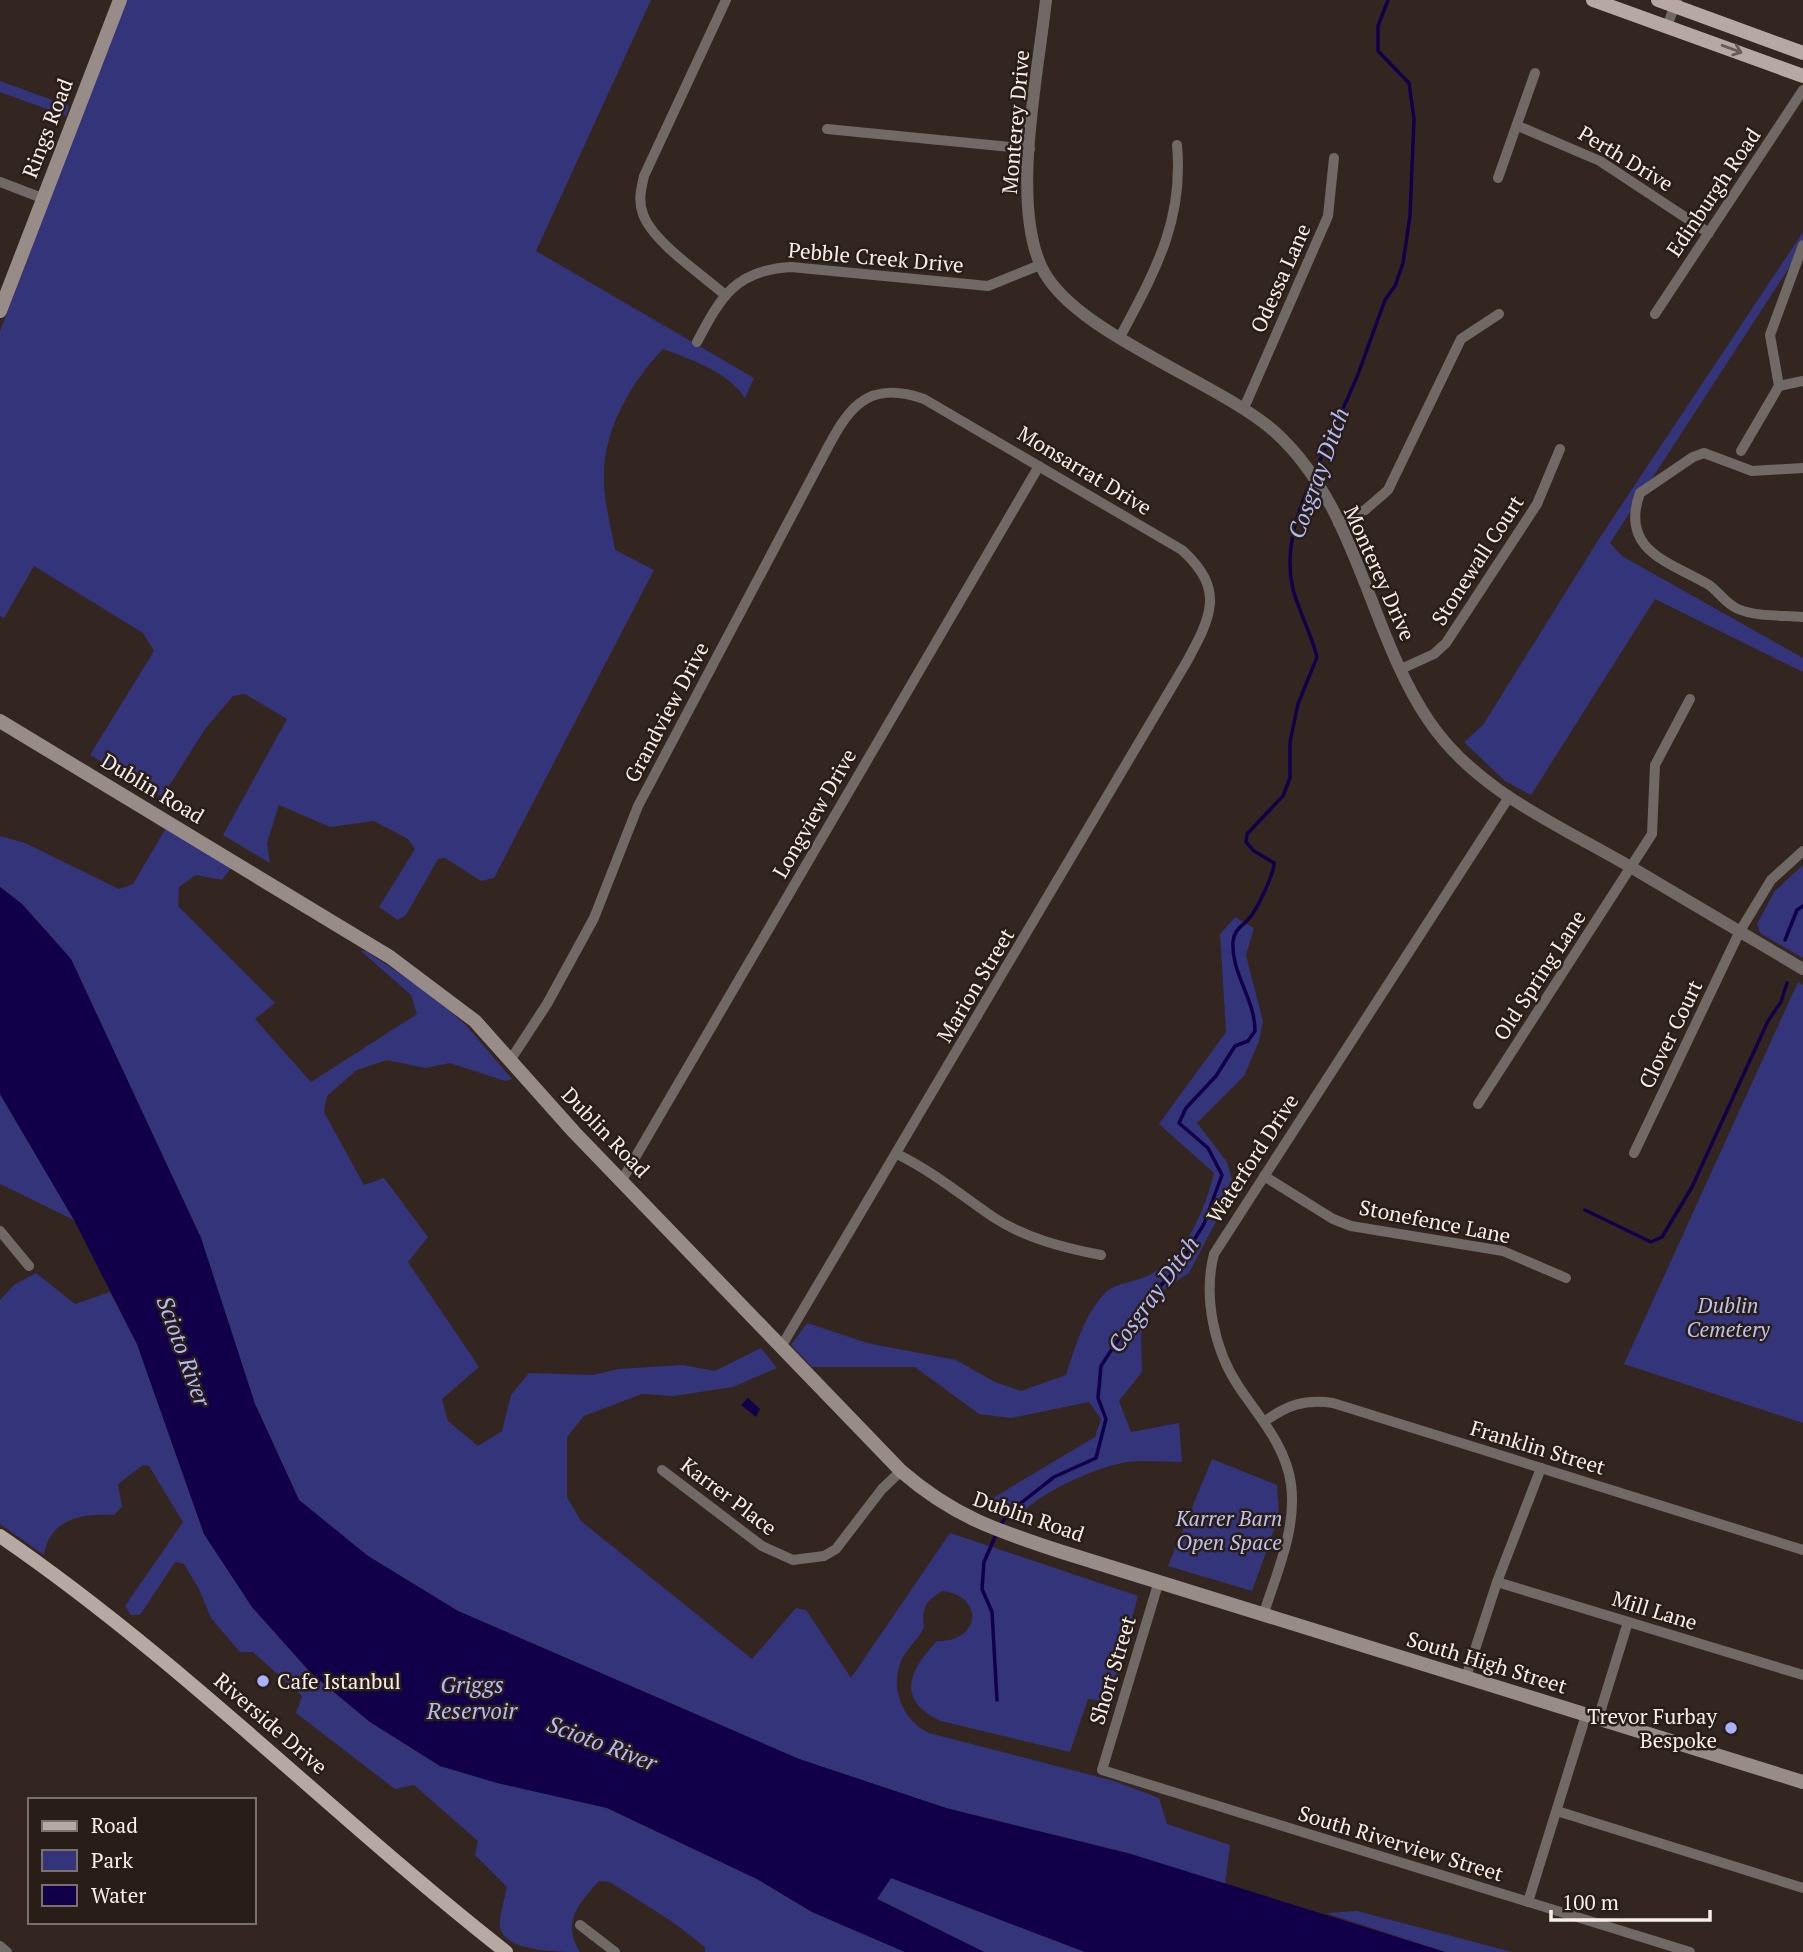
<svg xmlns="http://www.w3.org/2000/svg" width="1803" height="1952" viewBox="0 0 1803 1952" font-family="'PT Serif',serif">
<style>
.green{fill:#34347a}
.water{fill:#110049}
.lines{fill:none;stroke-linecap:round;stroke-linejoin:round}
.stream{stroke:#110049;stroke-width:3.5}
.minor{stroke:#706966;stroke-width:10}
.tertiary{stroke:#706966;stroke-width:12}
.secondary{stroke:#988c88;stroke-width:14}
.primary{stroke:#b6a8a3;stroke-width:14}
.oneway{stroke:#685c57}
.poi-dot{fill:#a9b0fc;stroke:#291d18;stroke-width:2.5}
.labels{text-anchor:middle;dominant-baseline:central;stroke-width:5;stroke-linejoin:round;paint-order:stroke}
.street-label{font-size:21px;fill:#f7eeea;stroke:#291d18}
.park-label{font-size:21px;font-style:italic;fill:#bdc3ee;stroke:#291d18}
.poi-label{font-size:21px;fill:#f7eeea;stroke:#291d18;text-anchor:start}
.water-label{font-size:23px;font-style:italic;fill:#b3bafa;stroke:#291d18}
</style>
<rect width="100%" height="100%" fill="#332621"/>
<g class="green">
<path d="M127,0H651L536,251L754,378L745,398C727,371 692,360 663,349C632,381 604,429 604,474C603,499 611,526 615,550L654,570L494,878L481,881L445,858L438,859L406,915L398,920L379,907L415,849L408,839L374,821L330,827L279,805L267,843L270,863L223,835L287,719L245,694L233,696L205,729L162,797L90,755L154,651L143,633L34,566L4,618L0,616V331Z"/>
<polygon points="0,81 69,106 66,116 0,92"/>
<polygon points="1803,232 1803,246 1610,543 1622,556 1803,658 1803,672 1655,599 1531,795 1505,781 1464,742 1483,725 1597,542"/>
<path d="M166,828L231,868L222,880L196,875L179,887L178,906L275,1003L255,1019L311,1082L417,1014L411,995L361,951H366L423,989L465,1024L512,1079L505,1081L450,1063L425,1068L387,1060L357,1070L327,1096L324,1112L364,1185L384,1178L428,1237L408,1262L479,1367L442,1399L448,1421L478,1446L502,1431L511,1395L529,1373L593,1375L619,1369L682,1365L715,1371L761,1348L777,1368L733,1387L673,1396L642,1394L584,1416L567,1437V1497L581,1521L752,1659L796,1608L806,1610L851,1678L950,1533L1138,1596L1109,1702L1088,1699L1070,1752L941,1721C895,1699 909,1671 937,1641C981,1642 985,1596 942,1591C926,1601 921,1608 924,1627C919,1639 908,1647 902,1659C889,1687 902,1720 929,1733L1114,1781L1159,1798L1167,1824L1230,1845L1225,1886L1131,1854L946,1808L799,1759L458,1611L368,1556L299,1500L255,1404L201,1238L71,959L22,904L0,887V836L25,843L119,889L133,884Z"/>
<polygon points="1803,865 1803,958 1760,933 1757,924 1775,891"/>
<path d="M1235,917L1254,928L1246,955L1263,1022L1259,1041L1244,1076L1197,1123L1227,1162L1234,1187L1189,1273L1166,1288L1147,1309L1141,1335L1142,1372L1119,1401L1131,1432L1179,1423L1182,1462C1165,1462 1145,1460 1127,1462C1096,1467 1034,1494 1016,1520L981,1505L1095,1437L1101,1419L1089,1402L1011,1418L979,1414L915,1367H812L791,1345L807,1323L867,1343L956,1360L995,1382L1021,1391L1066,1375C1075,1348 1084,1315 1105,1293C1113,1284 1134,1282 1145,1277C1185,1259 1204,1213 1214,1173L1159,1124L1226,1032L1220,934Z"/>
<polygon points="1798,982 1803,985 1803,1423 1624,1364"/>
<polygon points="0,1094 74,1220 0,1184"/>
<path d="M36,1273L75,1304L110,1292L137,1344L204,1534L252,1607L311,1673L370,1722L440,1766L607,1808L757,1879L812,1912L905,1952H705V1947L674,1923L610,1882L599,1881C579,1904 561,1921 580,1952C556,1952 495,1952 500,1920C501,1909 505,1898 507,1887L475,1855L478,1841L414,1785L395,1789L296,1713L302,1696L253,1652H240L211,1618L199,1589L184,1564L175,1562L140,1615H131L125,1606L183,1522L149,1466L143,1465L118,1484L122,1507L114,1515C80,1513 50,1519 44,1555L0,1524V1300L14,1285Z"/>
<polygon points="1212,1459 1277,1485 1279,1516 1252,1591 1168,1566"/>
<polygon points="891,1878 1085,1952 984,1952 876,1898"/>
<polygon points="1357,1911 1512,1952 1445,1952 1326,1913"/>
</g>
<g class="water">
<polygon points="0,887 22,904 71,959 201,1238 255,1404 299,1500 368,1556 458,1611 799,1759 946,1808 1131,1854 1445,1952 1085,1952 891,1878 877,1899 984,1952 905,1952 812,1912 757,1879 607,1808 497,1783 440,1766 370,1722 311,1673 252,1607 204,1534 137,1344 74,1220 0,1094"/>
<polygon points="748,1398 760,1409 756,1417 741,1405"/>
</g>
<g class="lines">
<g class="stream">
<polyline points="1314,474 1357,377 1385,300 1395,286 1403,263 1410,216 1414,119 1409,83 1378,51 1378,26 1388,0"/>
<polyline points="1785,940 1797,910 1803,906"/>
<polyline points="1585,1210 1651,1242 1662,1237 1692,1187 1768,1021 1781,1002 1787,983"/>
<path d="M1000,1525L1012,1510L1054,1477L1096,1458L1106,1419L1098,1398L1101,1366L1139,1308L1174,1272L1204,1224L1222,1175L1208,1148L1179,1123L1186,1108L1216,1076L1235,1046L1248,1041L1255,1031C1255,999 1231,973 1233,942C1234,928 1244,926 1251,916C1258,907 1274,874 1274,863L1254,851L1246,842L1247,834L1283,796L1290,778V742L1298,704L1317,657C1311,633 1299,612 1293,589C1284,552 1296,515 1311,482"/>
<polyline points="997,1532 984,1562 982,1589 992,1612 997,1700"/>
</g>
<g class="minor">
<polyline points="1667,26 1677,0"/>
<polyline points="1518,126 1600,161 1709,233"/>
<polyline points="827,129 1030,149"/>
<polyline points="1498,178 1535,73"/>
<polyline points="0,182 42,198"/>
<path d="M724,294C701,274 652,241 643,214C638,201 641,189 644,176L726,0"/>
<polyline points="1655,314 1803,90"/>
<path d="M1120,337C1155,271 1184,221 1177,145"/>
<path d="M697,342C721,297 735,270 791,267L988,286L1040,265"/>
<polyline points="1779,386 1803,381"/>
<polyline points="1244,408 1328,216 1334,158"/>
<polyline points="1741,451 1779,386 1770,335 1803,245"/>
<path d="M1803,468L1752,471L1704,453L1693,457L1640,493C1619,551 1670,562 1709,585C1719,592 1726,604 1738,609C1757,617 1783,615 1803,617"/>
<polyline points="1338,523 1365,510 1388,490 1461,339 1499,314"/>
<polyline points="1401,669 1434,654 1446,643 1537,504 1560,449"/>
<path d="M511,1059L547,1004L594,918L638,806L819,464C845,415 861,377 924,399L1182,550C1226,590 1211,617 1186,663L781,1347"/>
<polyline points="1478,1104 1652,834 1655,765 1690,699"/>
<polyline points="1634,1153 1740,931 1771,880 1803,851"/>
<path d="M897,1154C932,1171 961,1195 993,1217C1025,1238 1064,1248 1101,1255"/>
<polyline points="1264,1176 1333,1219 1351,1226 1503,1251 1566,1278"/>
<polyline points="622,1180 1039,466"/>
<polyline points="0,1231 29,1266"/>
<path d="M1264,1422C1287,1405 1304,1399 1333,1403L1803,1550"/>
<polyline points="662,1470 762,1546 793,1560 824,1556 836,1549 882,1489 901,1471"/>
<polyline points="1159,1581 1102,1770 1690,1952"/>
<polyline points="1497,1582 1803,1675"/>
<path d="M1264,1613C1277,1572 1297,1528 1291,1484C1286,1446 1259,1417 1239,1387C1214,1350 1203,1296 1214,1254L1509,797"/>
<polyline points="1466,1677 1497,1582 1541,1468"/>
<polyline points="1598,1719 1628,1622"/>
<polyline points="1557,1811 1803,1888"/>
<polyline points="1528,1902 1586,1715"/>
<polyline points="580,1925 615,1952"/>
<polyline points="0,1946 7,1952"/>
</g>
<path class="tertiary" d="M1046,0C1038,74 1011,200 1041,266C1071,333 1217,380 1275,432C1358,507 1368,631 1429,721C1476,791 1559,825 1629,866C1687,900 1745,935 1803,969"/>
<g class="secondary">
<polyline points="0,311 120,0"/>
<path d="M0,721L390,957L475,1021L574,1132L901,1471C953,1516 995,1530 1059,1551L1803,1782"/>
</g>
<g class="primary">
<polyline points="1593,0 1803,76"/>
<polyline points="1658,0 1803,53"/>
<path d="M0,1536C181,1660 334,1817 506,1952"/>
</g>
</g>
<defs><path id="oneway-shaft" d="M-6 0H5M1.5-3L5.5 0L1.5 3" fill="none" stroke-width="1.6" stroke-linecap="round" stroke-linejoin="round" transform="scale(1.75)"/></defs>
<use class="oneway" href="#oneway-shaft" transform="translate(1732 49) rotate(20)"/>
<g class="poi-dot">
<circle cx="263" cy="1681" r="7"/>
<circle cx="1731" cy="1728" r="7"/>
</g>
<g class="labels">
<g class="street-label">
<text transform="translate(1015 122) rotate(-85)">Monterey Drive</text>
<text transform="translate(47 128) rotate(-69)">Rings Road</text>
<text transform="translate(1626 158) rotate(31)">Perth Drive</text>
<text transform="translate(1713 192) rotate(-56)">Edinburgh Road</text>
<text transform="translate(876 257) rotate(5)">Pebble Creek Drive</text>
<text transform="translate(1280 278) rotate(-66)">Odessa Lane</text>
<text transform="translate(1085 470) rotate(31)">Monsarrat Drive</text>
<text transform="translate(1477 560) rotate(-57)">Stonewall Court</text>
<text transform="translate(1380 573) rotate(66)">Monterey Drive</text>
<text transform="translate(666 712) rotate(-62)">Grandview Drive</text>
<text transform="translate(153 788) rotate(31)">Dublin Road</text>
<text transform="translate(814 813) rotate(-60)">Longview Drive</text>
<text transform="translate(1539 975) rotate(-57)">Old Spring Lane</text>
<text transform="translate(975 985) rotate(-59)">Marion Street</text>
<text transform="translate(1670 1034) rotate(-64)">Clover Court</text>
<text transform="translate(606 1132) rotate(46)">Dublin Road</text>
<text transform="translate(1252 1158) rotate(-57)">Waterford Drive</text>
<text transform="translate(1435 1221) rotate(11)">Stonefence Lane</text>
<text transform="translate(1538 1447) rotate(17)">Franklin Street</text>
<text transform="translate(729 1496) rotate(37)">Karrer Place</text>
<text transform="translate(1029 1516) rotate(19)">Dublin Road</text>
<text transform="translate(1655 1610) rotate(17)">Mill Lane</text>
<text transform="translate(1487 1662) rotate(17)">South High Street</text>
<text transform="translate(1112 1670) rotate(-73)">Short Street</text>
<text transform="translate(271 1723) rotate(41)">Riverside Drive</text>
<text transform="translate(1401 1843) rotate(17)">South Riverview Street</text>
</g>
<g class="park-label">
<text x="1728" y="1305">Dublin<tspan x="1728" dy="24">Cemetery</tspan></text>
<text x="1229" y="1518">Karrer Barn<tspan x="1229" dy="24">Open Space</tspan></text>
</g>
<g class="poi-label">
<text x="277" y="1681">Cafe Istanbul</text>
<text x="1717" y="1716" text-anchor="end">Trevor Furbay<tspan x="1717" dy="24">Bespoke</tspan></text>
</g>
<g class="water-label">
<text transform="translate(1318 473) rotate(-70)">Cosgray Ditch</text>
<text transform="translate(1153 1294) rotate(-54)">Cosgray Ditch</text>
<text transform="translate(184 1351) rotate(70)">Scioto River</text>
<text x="472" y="1684">Griggs<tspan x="472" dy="26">Reservoir</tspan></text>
<text transform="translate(602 1743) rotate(21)">Scioto River</text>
</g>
</g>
<rect x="28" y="1798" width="228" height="126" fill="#291d18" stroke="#7b716c" stroke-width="2"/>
<rect x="42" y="1821" width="35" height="10" fill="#b6a8a3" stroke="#7b716c" stroke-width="2"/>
<text x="91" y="1833" font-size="21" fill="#f7eeea">Road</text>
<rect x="42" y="1850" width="35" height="21" fill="#34347a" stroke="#7b716c" stroke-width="2"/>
<text x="91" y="1868" font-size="21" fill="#f7eeea">Park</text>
<rect x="42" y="1885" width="35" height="21" fill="#110049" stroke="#7b716c" stroke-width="2"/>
<text x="91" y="1903" font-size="21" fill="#f7eeea">Water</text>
<path d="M1551 1910v10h159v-10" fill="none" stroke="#f7eeea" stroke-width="3.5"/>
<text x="1562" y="1910" font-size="21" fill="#f7eeea" stroke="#291d18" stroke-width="5" paint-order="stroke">100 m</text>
</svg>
